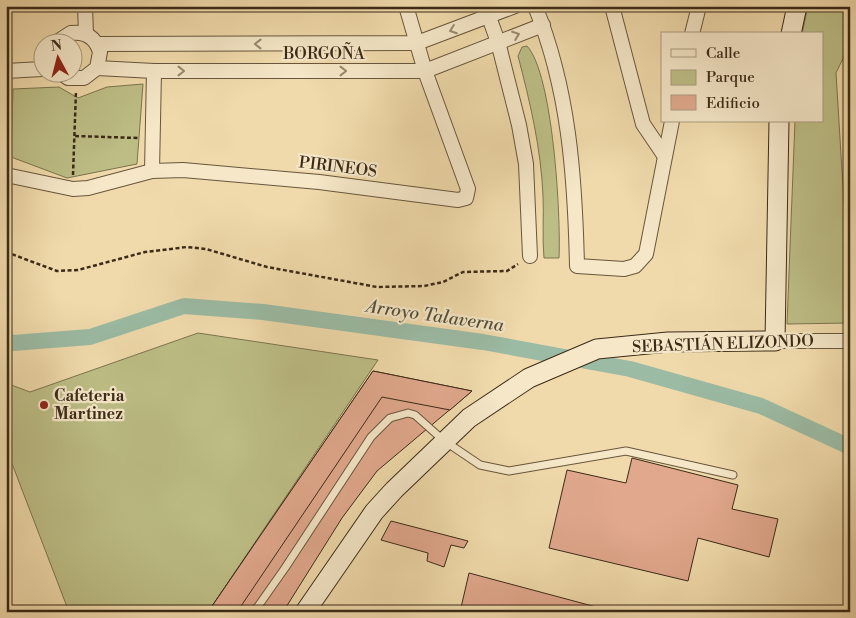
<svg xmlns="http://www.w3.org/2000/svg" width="856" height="618" viewBox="0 0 856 618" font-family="'Libre Bodoni',serif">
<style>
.green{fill:#bdbe86;stroke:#7c744e}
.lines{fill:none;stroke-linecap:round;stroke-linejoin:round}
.canal{stroke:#9bbba4;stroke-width:16}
.building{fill:#e1a88d;stroke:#3b2a17}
.lane-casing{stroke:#68563c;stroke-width:9}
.street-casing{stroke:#68563c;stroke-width:16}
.secondary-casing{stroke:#3b2a17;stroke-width:21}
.path{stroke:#3b2a17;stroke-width:2.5;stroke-dasharray:4 2.5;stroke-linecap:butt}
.lane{stroke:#f5e7c8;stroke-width:7}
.street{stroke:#f5e7c8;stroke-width:14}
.secondary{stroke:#f5e7c8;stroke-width:19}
.oneway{stroke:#988870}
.poi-dot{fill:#8f2418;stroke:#f5e7c8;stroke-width:2}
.labels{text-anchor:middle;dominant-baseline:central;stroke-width:4.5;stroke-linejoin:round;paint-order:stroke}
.street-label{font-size:16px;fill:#3b2a17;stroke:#f5e7c8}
.poi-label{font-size:16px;font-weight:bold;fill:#3b2a17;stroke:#f5e7c8;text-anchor:start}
.water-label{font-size:18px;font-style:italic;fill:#534e3a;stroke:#f5e7c8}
</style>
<rect width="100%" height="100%" fill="#f0daab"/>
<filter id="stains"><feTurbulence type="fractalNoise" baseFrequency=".004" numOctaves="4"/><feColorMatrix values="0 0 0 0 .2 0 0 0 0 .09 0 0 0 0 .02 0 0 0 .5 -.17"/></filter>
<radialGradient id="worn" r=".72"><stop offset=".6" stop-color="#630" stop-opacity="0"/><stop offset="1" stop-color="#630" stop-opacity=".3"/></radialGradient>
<g class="green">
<polygon points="808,6 850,6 850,44 836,73 844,204 850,204 850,323 787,324 795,121 822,121 822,34 802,34"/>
<path d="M527,46C553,74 561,216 559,258H544C542,238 544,217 543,196C541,148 530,102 518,56L522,47Z"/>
<polygon points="143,84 137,164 67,178 11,157 13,89 59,87 78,98 107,87"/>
<polygon points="198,333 378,360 208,612 69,612 6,448 6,383 30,392"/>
</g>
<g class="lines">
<polyline class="canal" points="6,340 13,343 90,337 184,306 263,312 483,342 630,369 761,406 850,447"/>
</g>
<g class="building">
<polygon points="373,371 472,391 377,471 342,518 283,612 208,612"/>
<polygon points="373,371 472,391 450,410 382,397 237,612 208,612"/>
<polygon points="632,458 738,485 732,509 778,519 769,557 698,538 688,581 549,548 567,470 626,483"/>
<polygon points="391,521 468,541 464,548 451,545 444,567 427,561 428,553 381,540"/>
<polygon points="469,573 615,612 460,612"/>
</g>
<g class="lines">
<g class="lane-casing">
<polyline id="lane" points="254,612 285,568 371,437 390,418 408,413 415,415 443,440 480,465 509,471 626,451 733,475"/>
</g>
<g class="street-casing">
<g id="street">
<polyline points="85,6 86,34"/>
<polyline points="485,6 498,42 519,125 526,164 530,256"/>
<path d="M535,6C569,89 575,177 577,266L624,269L635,266L646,254L672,121"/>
<polyline points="612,6 643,124 664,155"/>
<polyline points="692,34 699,6"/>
<path d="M57,42L71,33C86,31 96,38 100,52L97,68L84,78H68L60,72"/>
<polyline points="98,44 417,43 515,6"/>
<polyline points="97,68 154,71 425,71 543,25"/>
<polyline points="6,71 42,69"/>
<polyline points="152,171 154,71"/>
<polyline points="6,175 73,189 88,188 152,171 183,170 319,182 458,200 466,198 468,189 425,71 406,6"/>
<polyline points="775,341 850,341"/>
</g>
</g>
<g class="secondary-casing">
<g id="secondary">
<polyline points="791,34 797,6"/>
<polyline points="305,612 374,512 394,490 469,418 529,378 597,349 668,342 775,341 779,121"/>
</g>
</g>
<g class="path">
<polyline points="75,136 138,138"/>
<polyline points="73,175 76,91"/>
<polyline points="6,252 57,271 78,270 145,252 187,247 206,249 267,267 377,287 424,286 443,282 463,272 507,271 518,264"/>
</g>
<use href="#lane" class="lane"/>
<use href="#street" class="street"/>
<use href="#secondary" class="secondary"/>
</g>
<defs><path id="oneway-chevron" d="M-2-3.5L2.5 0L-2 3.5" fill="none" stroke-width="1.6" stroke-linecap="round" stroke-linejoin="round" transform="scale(1.25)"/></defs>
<g class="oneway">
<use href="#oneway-chevron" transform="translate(453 30) rotate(160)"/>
<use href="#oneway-chevron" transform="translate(516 35) rotate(-21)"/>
<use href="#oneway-chevron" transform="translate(258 44) rotate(180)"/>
<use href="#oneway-chevron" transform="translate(181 71)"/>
<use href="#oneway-chevron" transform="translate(343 71)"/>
</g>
<circle class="poi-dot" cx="44" cy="405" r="5"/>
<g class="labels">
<g class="street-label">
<text x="324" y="54">BORGOÑA</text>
<text transform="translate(338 167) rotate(7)">PIRINEOS</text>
<text transform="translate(723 344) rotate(-2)">SEBASTIÁN ELIZONDO</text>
</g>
<g class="poi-label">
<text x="54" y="396">Cafeteria<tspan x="54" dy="18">Martinez</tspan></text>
</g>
<g class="water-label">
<text transform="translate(435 316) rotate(8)">Arroyo Talaverna</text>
</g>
</g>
<rect width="856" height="618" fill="none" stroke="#f0daab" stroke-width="25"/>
<rect x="8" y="8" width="841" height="603" fill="none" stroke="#3b2a17" stroke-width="2.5"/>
<rect x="12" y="12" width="831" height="593" fill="none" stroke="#3b2a17"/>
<rect x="661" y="32" width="162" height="90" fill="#f5e7c8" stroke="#ab9b81"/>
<rect x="671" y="49" width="25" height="8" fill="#f5e7c8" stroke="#ab9b81"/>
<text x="706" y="58" font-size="15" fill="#3b2a17">Calle</text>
<rect x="671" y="70" width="25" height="15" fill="#bdbe86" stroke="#ab9b81"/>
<text x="706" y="82" font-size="15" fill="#3b2a17">Parque</text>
<rect x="671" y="95" width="25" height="15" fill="#e1a88d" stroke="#ab9b81"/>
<text x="706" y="108" font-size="15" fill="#3b2a17">Edificio</text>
<g transform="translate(58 58) rotate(353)"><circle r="24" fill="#f5e7c8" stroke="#ab9b81"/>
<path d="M0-4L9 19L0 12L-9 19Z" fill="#8f2418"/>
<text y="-8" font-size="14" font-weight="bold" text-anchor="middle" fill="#3b2a17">N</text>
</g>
<rect width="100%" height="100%" filter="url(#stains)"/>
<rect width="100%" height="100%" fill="url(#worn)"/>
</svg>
